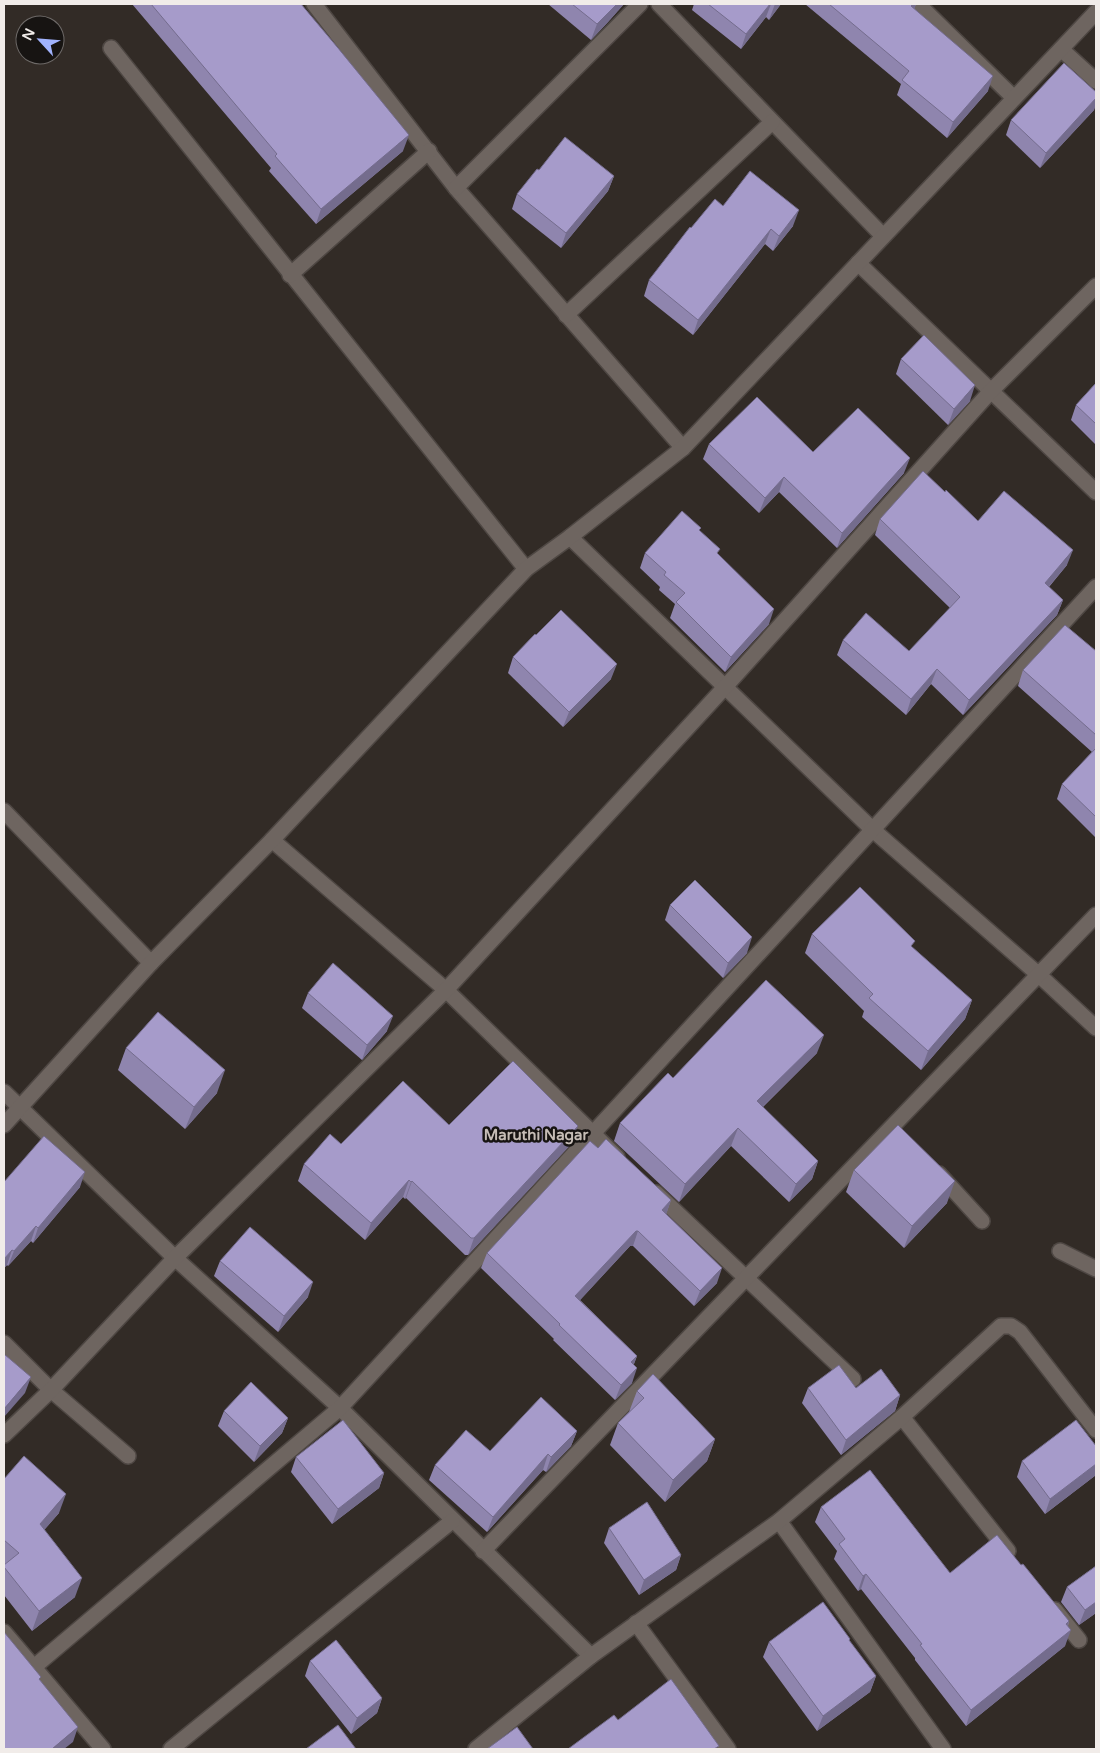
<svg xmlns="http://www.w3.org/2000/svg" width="1100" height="1753" viewBox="0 0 1100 1753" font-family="'Varela Round',sans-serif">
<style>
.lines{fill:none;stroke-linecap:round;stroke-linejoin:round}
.street-casing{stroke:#4e4743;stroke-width:18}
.street{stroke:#6e6560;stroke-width:15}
.wall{fill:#8f85ae}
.shaded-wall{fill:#746c8d}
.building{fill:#a69bca;stroke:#746c8d}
.labels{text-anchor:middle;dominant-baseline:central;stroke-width:5;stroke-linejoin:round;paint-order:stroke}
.neighbourhood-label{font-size:15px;font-weight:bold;fill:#c6bdb6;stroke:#171412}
</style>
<rect width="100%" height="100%" fill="#322b26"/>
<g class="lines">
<g class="street-casing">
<g id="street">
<polyline points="314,4 456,188 683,448"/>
<polyline points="659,4 883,236"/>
<polyline points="918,4 1014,98"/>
<polyline points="111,48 526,569"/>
<polyline points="1061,49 1096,81"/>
<polyline points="456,188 640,4"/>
<polyline points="858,263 1096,492"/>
<polyline points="290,275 429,151"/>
<polyline points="566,315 772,122"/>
<polyline points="570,537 873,830 1039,975 1096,1028"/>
<polyline points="4,811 151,963"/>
<polyline points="272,840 446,990 617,1157"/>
<polyline points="4,1092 175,1258 340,1408 591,1656"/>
<polyline points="4,1125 151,963 272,840 526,569 570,537 683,448 1096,12"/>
<polyline points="939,1174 982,1221"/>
<polyline points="656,1193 853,1379"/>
<polyline points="1060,1251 1096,1269"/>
<polyline points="4,1343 51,1390 128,1456"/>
<polyline points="902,1417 1008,1551"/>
<polyline points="4,1435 51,1390 175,1258 446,990 725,687 991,391 1096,286"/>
<polyline points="779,1521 943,1749"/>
<polyline points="483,1551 1096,915"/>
<polyline points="1055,1610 1079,1640"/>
<polyline points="636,1623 728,1749"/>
<polyline points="4,1632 103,1749"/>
<polyline points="34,1667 340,1408 1096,587"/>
<polyline points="171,1749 452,1521"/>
<polyline points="476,1749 591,1656 779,1521 902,1417 1001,1326 1011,1326 1020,1332 1096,1430"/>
</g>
</g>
<use href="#street" class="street"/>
</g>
<g class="wall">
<polygon points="132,4 301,4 403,151 316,224 269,171 271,168"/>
<polygon points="548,4 624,4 608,22 591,40"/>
<polygon points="694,4 781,4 769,20 766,17 741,49 692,10"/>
<polygon points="805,4 916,4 914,9 988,91 947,138 897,95 901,84"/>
<polygon points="1096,92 1096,103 1094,110 1040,168 1006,135 1011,120"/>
<polygon points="614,176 608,191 561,248 512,209 517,194"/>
<polygon points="723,206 793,226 773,251 765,244 693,335 644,296 649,280"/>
<polygon points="901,359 970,401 948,425 896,374"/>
<polygon points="1096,383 1096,445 1071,420 1076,405"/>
<polygon points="709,444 813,452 904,473 837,548 779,492 759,513 703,459"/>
<polygon points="945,492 978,521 1067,565 1049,587 1063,600 1057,615 963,715 931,684 906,715 837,655 843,640 909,651 950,608 875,535 880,519"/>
<polygon points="700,531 718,555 769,624 725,672 670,618 675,604 659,590 660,587 640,568 645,553"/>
<polygon points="1096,651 1096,838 1057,799 1062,784 1092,752 1018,686 1023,670"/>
<polygon points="513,657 611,679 563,727 508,673"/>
<polygon points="670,905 747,953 723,978 665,920"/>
<polygon points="812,934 913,948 972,1000 965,1019 921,1070 862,1017 864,1011 805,953"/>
<polygon points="308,993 387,1031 362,1060 302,1008"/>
<polygon points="126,1048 217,1093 185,1129 118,1070"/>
<polygon points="817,1053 763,1107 818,1161 812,1179 789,1202 731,1146 679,1202 614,1141 620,1123 673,1078"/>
<polygon points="449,1125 572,1143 468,1255 465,1255 406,1198 405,1199 403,1197 365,1240 298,1181 304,1164 341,1144"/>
<polygon points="598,1148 671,1200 666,1214 717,1283 694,1306 633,1246 630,1246 580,1300 637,1356 634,1364 632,1383 615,1400 553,1340 554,1339 481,1268 487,1253"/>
<polygon points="854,1170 947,1203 904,1248 846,1192"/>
<polygon points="4,1182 80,1187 33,1243 31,1241 8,1266 7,1265 4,1268"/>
<polygon points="220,1261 308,1297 278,1332 214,1276"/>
<polygon points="808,1388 856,1388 900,1395 895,1411 841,1455 802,1403"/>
<polygon points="637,1391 715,1439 707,1461 665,1502 610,1445 618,1423 629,1412"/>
<polygon points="224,1411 288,1418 282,1433 254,1462 218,1426"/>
<polygon points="577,1431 571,1446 546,1472 543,1470 487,1532 429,1480 435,1465"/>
<polygon points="1096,1446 1096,1475 1045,1514 1017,1477 1022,1461"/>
<polygon points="296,1457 384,1473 379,1488 332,1524 291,1472"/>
<polygon points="4,1479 59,1513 44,1530 75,1597 32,1631 4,1595"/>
<polygon points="821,1507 950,1573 1021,1565 1069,1621 1068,1626 1065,1646 966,1726 915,1660 915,1658 861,1589 858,1591 834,1559 837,1551 815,1522"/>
<polygon points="609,1528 681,1555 676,1570 639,1595 604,1543"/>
<polygon points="1096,1566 1096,1613 1079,1625 1061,1602 1067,1587"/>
<polygon points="849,1641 876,1676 870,1692 817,1731 763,1657 769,1642"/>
<polygon points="310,1661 382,1698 377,1713 351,1734 305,1676"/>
</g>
<g class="shaded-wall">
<polygon points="617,4 624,4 608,22 591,40 597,24"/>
<polygon points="770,4 771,4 766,17 741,49 746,34"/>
<polygon points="775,4 781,4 769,20"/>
<polygon points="913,4 916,4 913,13 911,6"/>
<polygon points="993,76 988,91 947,138 953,122"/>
<polygon points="1096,98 1096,103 1094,110 1040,168 1046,153"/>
<polygon points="409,135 403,151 316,224 321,209"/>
<polygon points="614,176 608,191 561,248 566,233"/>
<polygon points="799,210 793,226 773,251 779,236"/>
<polygon points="771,229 765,244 693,335 698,320"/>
<polygon points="975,385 970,401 948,425 954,409"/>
<polygon points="910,458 904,473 837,548 842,533"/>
<polygon points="784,477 779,492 759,513 765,498"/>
<polygon points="1073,550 1067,565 1039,598 1045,583"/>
<polygon points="1063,600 1057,615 963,715 969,700"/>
<polygon points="774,609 769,624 725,672 731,657"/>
<polygon points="617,664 611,679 563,727 569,712"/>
<polygon points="937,669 931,684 906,715 911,699"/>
<polygon points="752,937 747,953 723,978 728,963"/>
<polygon points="972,1000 965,1019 921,1070 928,1051"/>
<polygon points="393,1016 387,1031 362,1060 367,1045"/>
<polygon points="824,1035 817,1053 750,1119 757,1101"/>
<polygon points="225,1070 217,1093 185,1129 194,1107"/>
<polygon points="578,1126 572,1143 468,1255 474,1238"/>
<polygon points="738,1128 731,1146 679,1202 685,1184"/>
<polygon points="818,1161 812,1179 789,1202 796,1184"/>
<polygon points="85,1172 80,1187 33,1243 38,1228"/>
<polygon points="409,1180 403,1197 365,1240 371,1223"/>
<polygon points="412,1181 406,1198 405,1199 411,1182"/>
<polygon points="955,1181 947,1203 904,1248 912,1226"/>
<polygon points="671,1200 666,1215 662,1210"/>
<polygon points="36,1226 31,1241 8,1266 14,1251"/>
<polygon points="636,1231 638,1231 633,1246 630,1246 570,1311 575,1296"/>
<polygon points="12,1250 7,1265 4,1268 4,1259"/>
<polygon points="722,1268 717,1283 694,1306 700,1291"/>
<polygon points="313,1282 308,1297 278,1332 284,1316"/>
<polygon points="637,1356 631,1371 631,1362"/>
<polygon points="637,1368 632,1383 615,1400 621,1385"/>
<polygon points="31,1377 25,1393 4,1417 4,1409"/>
<polygon points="900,1395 895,1411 841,1455 846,1440"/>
<polygon points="288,1418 282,1433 254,1462 260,1446"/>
<polygon points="577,1431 571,1446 546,1472 551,1457"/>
<polygon points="715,1439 707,1461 665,1502 673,1480"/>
<polygon points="548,1454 543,1470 487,1532 493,1517"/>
<polygon points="1096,1464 1096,1475 1045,1514 1050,1499"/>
<polygon points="384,1473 379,1488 332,1524 338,1509"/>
<polygon points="66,1494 59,1513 33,1543 40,1524"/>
<polygon points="681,1555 676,1570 639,1595 644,1580"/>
<polygon points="866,1574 861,1589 858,1591 863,1576"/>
<polygon points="82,1578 75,1597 32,1631 39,1611"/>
<polygon points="1096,1602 1096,1613 1079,1625 1085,1610"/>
<polygon points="1069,1621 1064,1636 1071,1630 1065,1646 966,1726 971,1710"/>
<polygon points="876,1676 870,1692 817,1731 823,1716"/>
<polygon points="382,1698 377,1713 351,1734 357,1718"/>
<polygon points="78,1727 73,1742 64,1749 52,1749"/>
</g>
<g class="building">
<polygon points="151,4 301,4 338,48 409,135 321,209 275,156 277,154"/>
<polygon points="572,4 617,4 597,24"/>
<polygon points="708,4 770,4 746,34"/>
<polygon points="829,4 913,4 911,6 993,76 953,122 902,80 909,71"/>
<polygon points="1064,63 1096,92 1096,98 1046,153 1011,120"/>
<polygon points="565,137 614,176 566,233 517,194 537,169 539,170"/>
<polygon points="750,171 799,210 779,236 771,229 698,320 649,280 690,227 691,228 715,199 723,206"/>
<polygon points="924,335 975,385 954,409 901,359"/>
<polygon points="1096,383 1096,424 1076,405"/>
<polygon points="757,397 813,452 858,408 910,458 842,533 784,477 765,498 709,444"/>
<polygon points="923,471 945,492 946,490 978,521 1004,491 1073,550 1045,583 1063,600 969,700 937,669 911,699 843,640 866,613 909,651 960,597 880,519"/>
<polygon points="682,511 701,528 699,530 720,549 717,553 774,609 731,657 676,602 685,593 664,575 666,572 645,553"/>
<polygon points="561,610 617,664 569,712 513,657 535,634 536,635"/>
<polygon points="1065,625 1096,651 1096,735 1023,670"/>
<polygon points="1096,748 1096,817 1062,784"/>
<polygon points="695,880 752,937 728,963 670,905"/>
<polygon points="860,887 915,941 911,946 972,1000 928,1051 869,998 873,994 812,934"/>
<polygon points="333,963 393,1016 367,1045 308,993"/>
<polygon points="766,980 824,1035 757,1101 818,1161 796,1184 738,1128 685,1184 620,1123 668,1073 673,1078"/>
<polygon points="158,1012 225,1070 194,1107 126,1048"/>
<polygon points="513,1061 578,1126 474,1238 471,1238 412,1181 411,1182 409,1180 371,1223 304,1164 330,1134 341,1144 403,1081 449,1125"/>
<polygon points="898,1125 955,1181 912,1226 854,1170"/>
<polygon points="44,1136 85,1172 38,1228 36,1226 14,1251 12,1250 4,1259 4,1182"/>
<polygon points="606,1139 671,1200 662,1210 722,1268 700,1291 638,1231 636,1231 575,1296 637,1356 631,1362 637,1368 621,1385 559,1325 560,1324 487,1253 590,1141 598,1148"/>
<polygon points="250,1227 313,1282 284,1316 220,1261"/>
<polygon points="4,1354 31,1377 4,1409"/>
<polygon points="839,1365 856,1388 881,1369 900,1395 846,1440 808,1388"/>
<polygon points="653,1374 715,1439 673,1480 618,1423 644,1398 637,1391"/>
<polygon points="251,1382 288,1418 260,1446 224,1411"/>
<polygon points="541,1397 577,1431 551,1457 548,1454 493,1517 435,1465 466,1430 490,1451"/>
<polygon points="343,1420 384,1473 338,1509 296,1457"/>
<polygon points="1076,1420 1096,1446 1096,1464 1050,1499 1022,1461"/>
<polygon points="24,1456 66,1494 40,1524 82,1578 39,1611 4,1567 4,1565 19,1553 4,1540 4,1479"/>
<polygon points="870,1470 950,1573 997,1535 1021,1565 1023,1564 1069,1621 1066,1624 1071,1630 971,1710 920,1645 922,1644 866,1574 863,1576 839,1544 845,1539 821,1507"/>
<polygon points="647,1502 681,1555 644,1580 609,1528"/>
<polygon points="1096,1566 1096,1602 1085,1610 1067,1587"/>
<polygon points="823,1602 850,1639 849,1640 876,1676 823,1716 769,1642"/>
<polygon points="4,1632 41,1677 39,1679 78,1727 52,1749 4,1749"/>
<polygon points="336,1640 382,1698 357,1718 310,1661"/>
<polygon points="671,1679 719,1746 714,1749 568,1749 614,1715 618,1720"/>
<polygon points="338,1725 356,1749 306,1749"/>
<polygon points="517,1727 533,1749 487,1749"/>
</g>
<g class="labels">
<g class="neighbourhood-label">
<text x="536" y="1135">Maruthi Nagar</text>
</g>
</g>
<rect width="1100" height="1753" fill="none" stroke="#f1ece9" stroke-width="10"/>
<g transform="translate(40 40) rotate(296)"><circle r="24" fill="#171412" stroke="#6e6a68"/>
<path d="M0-4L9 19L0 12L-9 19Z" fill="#a1b3fd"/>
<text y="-8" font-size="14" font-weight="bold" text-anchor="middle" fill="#f1ece9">N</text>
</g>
</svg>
